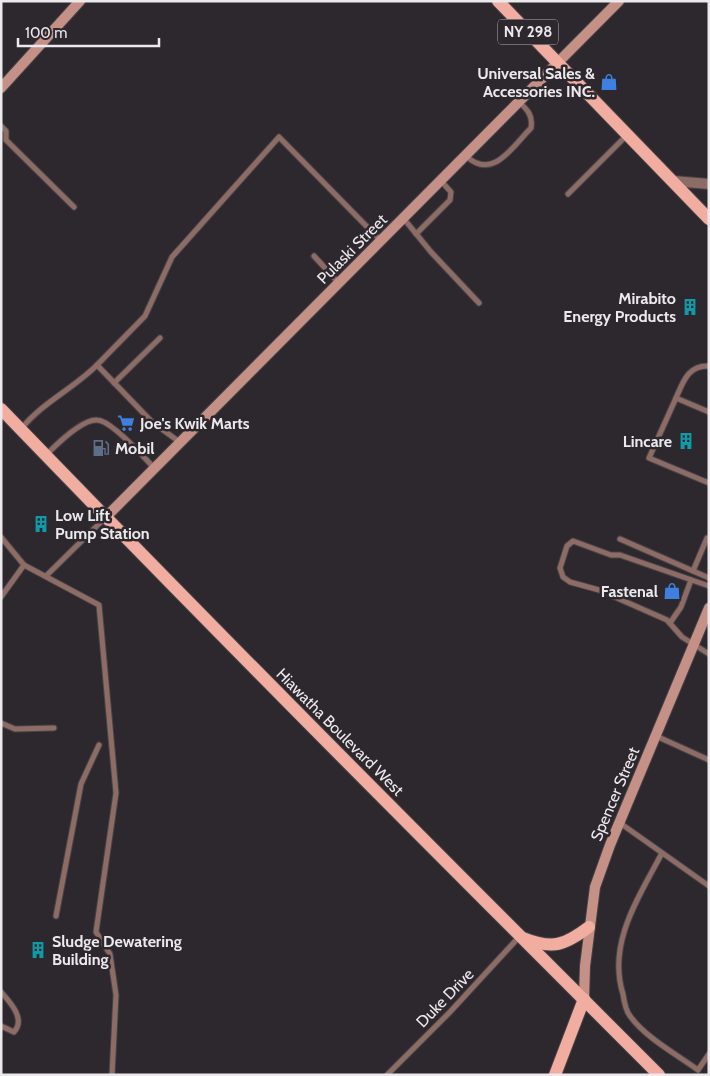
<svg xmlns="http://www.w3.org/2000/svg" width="710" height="1076" viewBox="0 0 710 1076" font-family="Cabin,sans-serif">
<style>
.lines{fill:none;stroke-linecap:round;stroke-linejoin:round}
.lane-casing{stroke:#484349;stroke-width:7}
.street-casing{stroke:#484349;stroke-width:12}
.secondary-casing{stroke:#484349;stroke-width:12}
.primary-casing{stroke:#484349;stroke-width:14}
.lane{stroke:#8c6c65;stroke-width:5}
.street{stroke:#8c6c65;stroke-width:10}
.secondary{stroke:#c59186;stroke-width:10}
.primary{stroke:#f0ada0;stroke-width:12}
.labels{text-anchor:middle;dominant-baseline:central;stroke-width:5;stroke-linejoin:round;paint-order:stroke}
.shield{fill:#2d282e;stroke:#b3afb4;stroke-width:1}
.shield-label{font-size:15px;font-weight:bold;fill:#ece9ed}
.poi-label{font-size:16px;font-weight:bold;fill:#ece9ed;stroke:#2d282e;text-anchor:end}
.street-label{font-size:16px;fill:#ece9ed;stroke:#2d282e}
</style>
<rect width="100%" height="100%" fill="#2d282e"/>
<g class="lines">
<g class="lane-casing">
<g id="lane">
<polyline points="1,126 6,131 6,140 74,207"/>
<path d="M466,156C493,181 512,147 531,128C533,116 528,110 519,102"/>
<polyline points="568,194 627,135"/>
<polyline points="404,219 431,252 479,303"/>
<polyline points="416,234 450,200 451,192 441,181"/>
<polyline points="314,256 339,283"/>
<polyline points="97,365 145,316 172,257 279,137 381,241"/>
<path d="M709,366C688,365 683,382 676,398L709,412"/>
<polyline points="114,383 160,338"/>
<polyline points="676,398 649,458 709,483"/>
<path d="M22,428C43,402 73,389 97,365L152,422L181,443"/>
<path d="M47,454C57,444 82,419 97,420C111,420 145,458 155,469"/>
<polyline points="1,537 24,565"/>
<polyline points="620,539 709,578"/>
<polyline points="693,571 707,538"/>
<polyline points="46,576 106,517"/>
<polyline points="709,586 620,555 611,555 573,541 567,546 560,568 563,577 570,582 599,590 667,620 682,637 709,654"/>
<polyline points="1,597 24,565 99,605 116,793 96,932 110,954 116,995 112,1075"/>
<polyline points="670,623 681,607 691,580"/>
<polyline points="1,723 15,729 54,728"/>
<polyline points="656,736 709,760"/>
<polyline points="620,823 709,886"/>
<path d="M662,853C639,897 607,943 623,994C624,1001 626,1011 630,1016C646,1038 676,1054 698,1070L709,1054"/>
<polyline points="56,916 81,784 99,745"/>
<path d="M1,992C10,1002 26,1019 14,1032L1,1026"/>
<polyline points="387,1075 450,1012 519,937"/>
</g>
</g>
<g class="street-casing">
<polyline id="street" points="673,181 709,184"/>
</g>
<g class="secondary-casing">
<g id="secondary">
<polyline points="1,88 80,1"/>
<polyline points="106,517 619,1"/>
<polyline points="584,999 585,966 595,887 610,845 709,608"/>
</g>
</g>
<g class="primary-casing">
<g id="primary">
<polyline points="498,1 709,219"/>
<path d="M1,409C218,634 438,854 659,1075"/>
<path d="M523,938C553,950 565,945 589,927"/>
<polyline points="555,1075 584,999"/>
</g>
</g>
<use href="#lane" class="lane"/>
<use href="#street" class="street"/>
<use href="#secondary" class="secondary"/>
<use href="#primary" class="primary"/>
</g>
<defs>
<g id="shop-bare" transform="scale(1.35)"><path d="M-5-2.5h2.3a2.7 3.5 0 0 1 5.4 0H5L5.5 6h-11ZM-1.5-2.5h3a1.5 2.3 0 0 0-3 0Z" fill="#3f7fe0" stroke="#2d282e" stroke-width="2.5" paint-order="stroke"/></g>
<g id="building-bare" transform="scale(1.35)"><path d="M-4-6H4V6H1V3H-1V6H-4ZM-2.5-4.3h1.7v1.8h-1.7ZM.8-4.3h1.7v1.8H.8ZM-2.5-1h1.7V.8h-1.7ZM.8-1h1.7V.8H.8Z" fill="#0f9aa8" stroke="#2d282e" stroke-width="2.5" paint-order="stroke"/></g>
<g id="supermarket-bare" transform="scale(1.35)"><path d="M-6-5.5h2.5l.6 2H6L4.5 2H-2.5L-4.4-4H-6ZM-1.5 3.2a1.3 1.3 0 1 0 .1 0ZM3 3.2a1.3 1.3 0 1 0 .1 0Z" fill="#3f7fe0" stroke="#2d282e" stroke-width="2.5" paint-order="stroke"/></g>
<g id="fuel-bare" transform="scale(1.35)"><path d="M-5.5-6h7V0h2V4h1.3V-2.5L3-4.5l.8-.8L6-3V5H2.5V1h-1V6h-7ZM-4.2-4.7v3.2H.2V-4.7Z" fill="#5c6f8a" stroke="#2d282e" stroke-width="2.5" paint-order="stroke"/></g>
</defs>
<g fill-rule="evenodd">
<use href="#shop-bare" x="609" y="82"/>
<use href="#building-bare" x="690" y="307"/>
<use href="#supermarket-bare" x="126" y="423"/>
<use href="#building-bare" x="686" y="441"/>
<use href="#fuel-bare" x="101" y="448"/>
<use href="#building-bare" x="41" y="524"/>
<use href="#shop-bare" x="672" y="591"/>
<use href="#building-bare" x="38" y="950"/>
</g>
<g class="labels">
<rect class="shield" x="498" y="19.5" width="60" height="25" rx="4"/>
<g class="shield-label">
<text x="528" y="32">NY 298</text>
</g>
<g class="poi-label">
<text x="595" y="73">Universal Sales &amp;<tspan x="595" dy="18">Accessories INC.</tspan></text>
<text x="676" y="298">Mirabito<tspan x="676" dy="18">Energy Products</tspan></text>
<text x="140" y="423" text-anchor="start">Joe's Kwik Marts</text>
<text x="672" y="441">Lincare</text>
<text x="115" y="448" text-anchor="start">Mobil</text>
<text x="55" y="515" text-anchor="start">Low Lift<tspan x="55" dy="18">Pump Station</tspan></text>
<text x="658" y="591">Fastenal</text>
<text x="52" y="941" text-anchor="start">Sludge Dewatering<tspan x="52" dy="18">Building</tspan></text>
</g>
<g class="street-label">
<text transform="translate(352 249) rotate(-45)">Pulaski Street</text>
<text transform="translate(340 732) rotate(45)">Hiawatha Boulevard West</text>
<text transform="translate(615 794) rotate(-67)">Spencer Street</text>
<text transform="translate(445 998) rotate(-46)">Duke Drive</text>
</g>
</g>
<rect width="710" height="1076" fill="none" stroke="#ece9ed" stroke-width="5"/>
<path d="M18 38v8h141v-8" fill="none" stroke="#ece9ed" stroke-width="2.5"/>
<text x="25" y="38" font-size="15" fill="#ece9ed" stroke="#2d282e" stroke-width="4" paint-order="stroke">100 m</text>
</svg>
